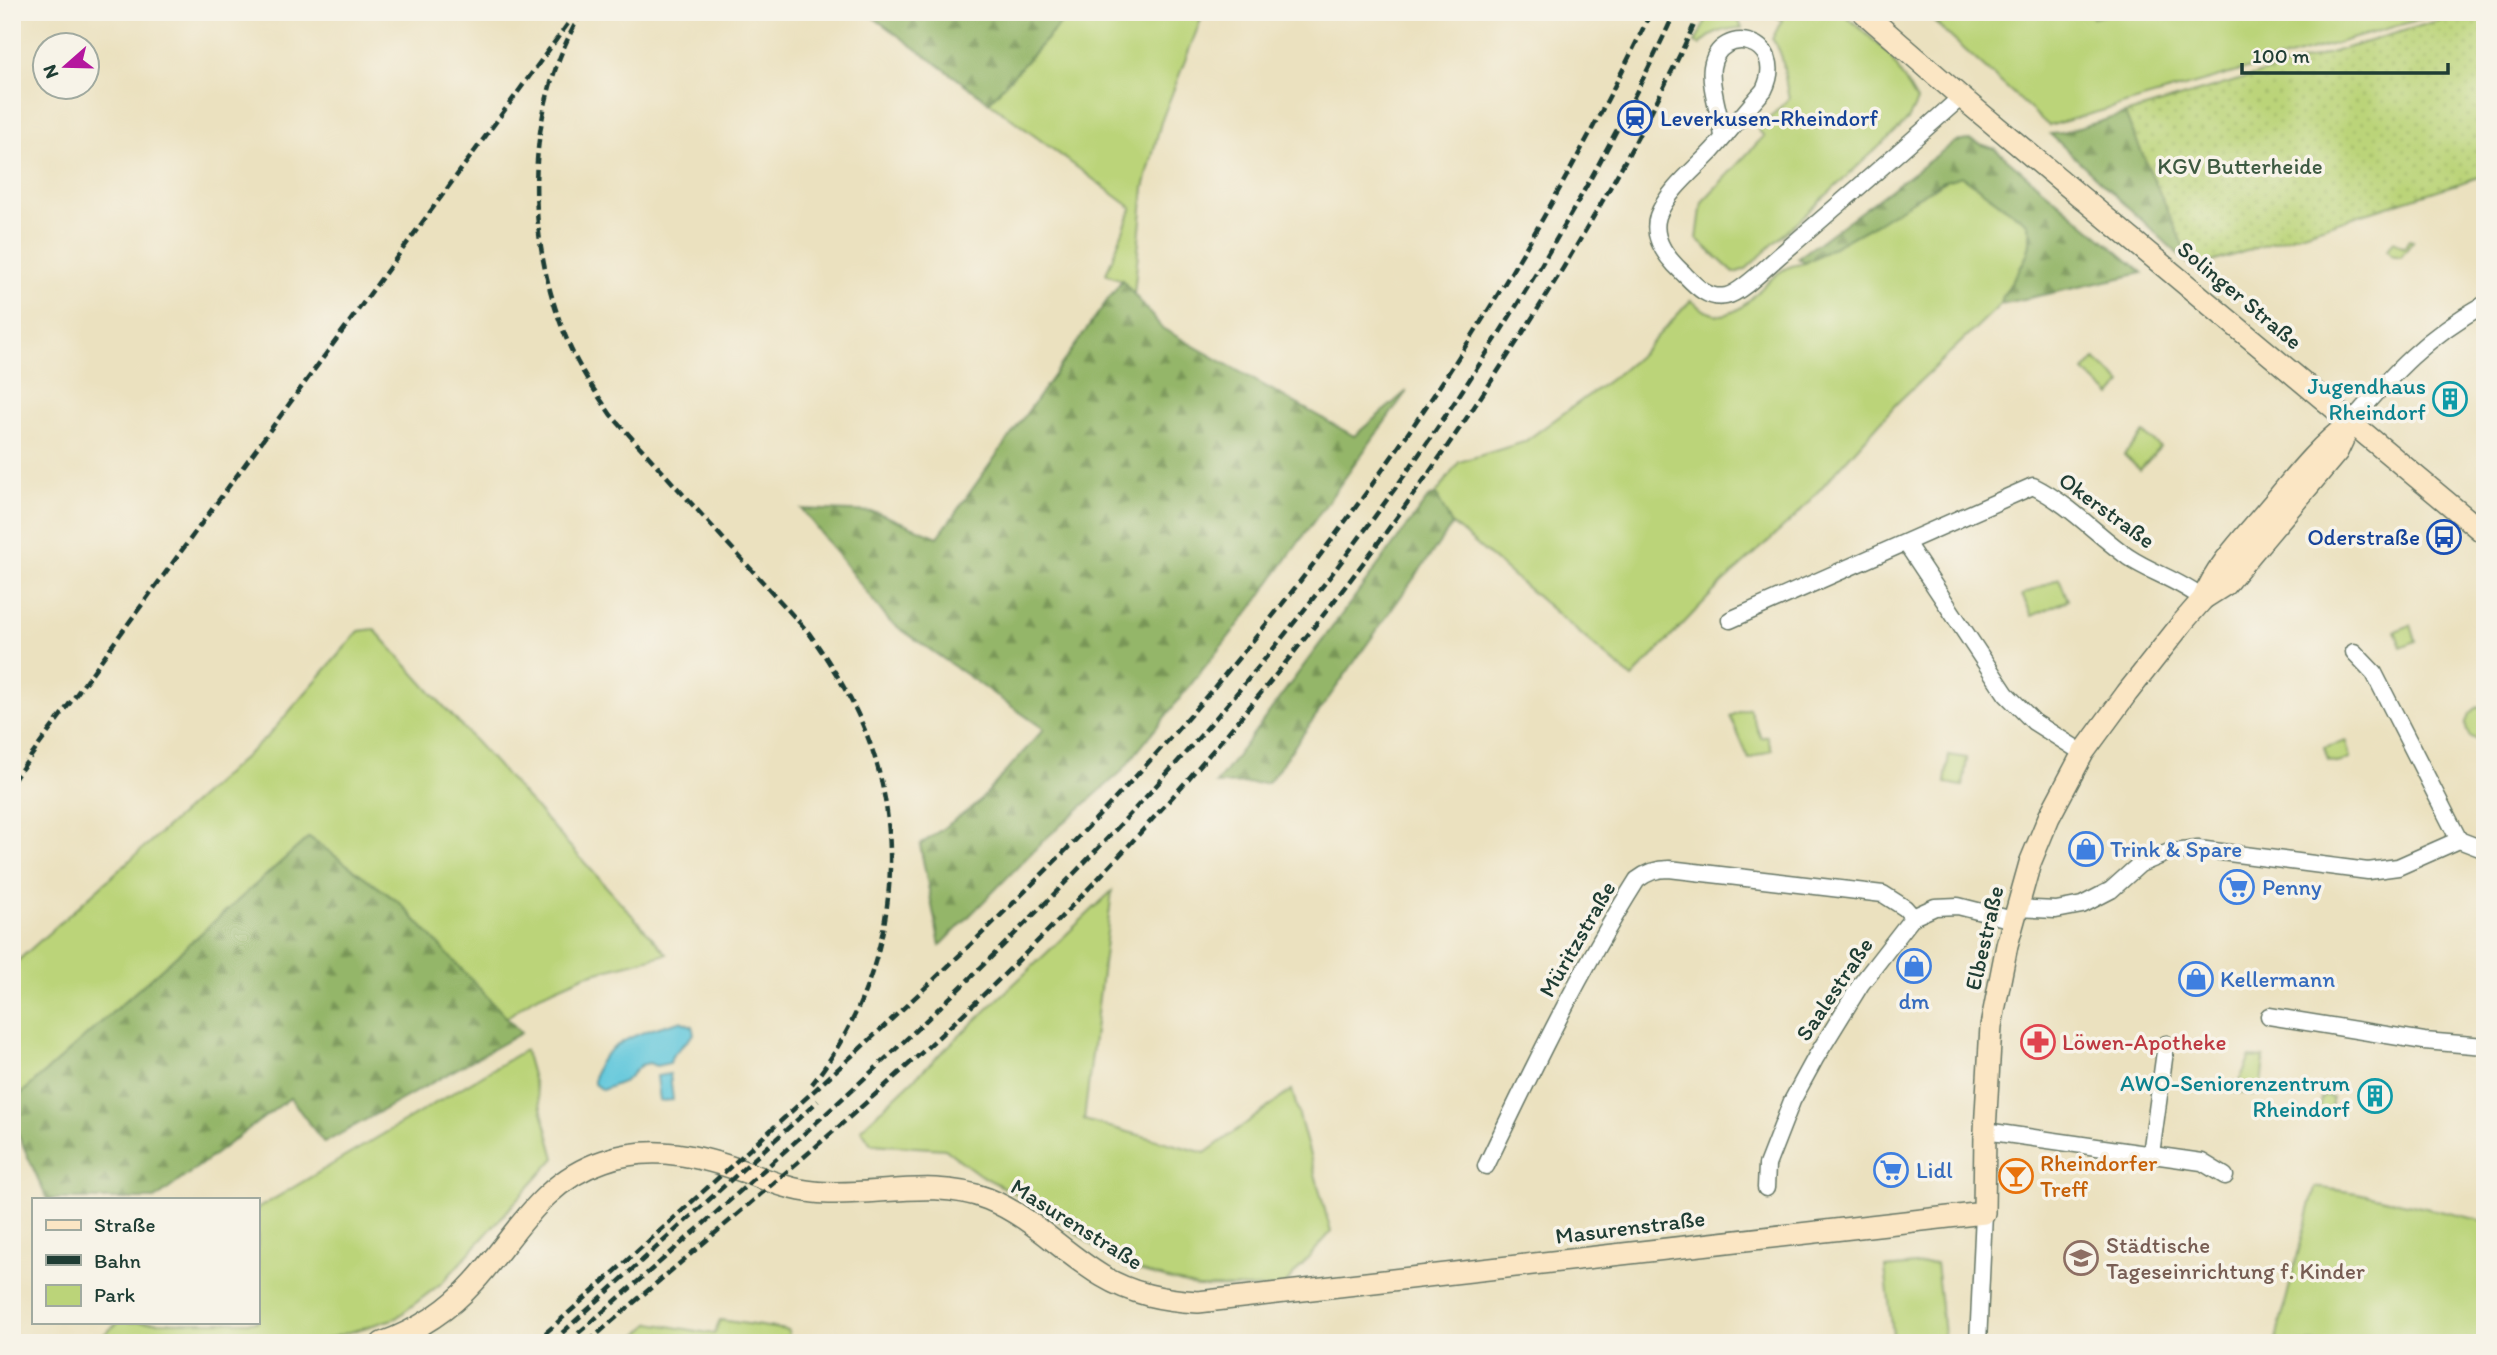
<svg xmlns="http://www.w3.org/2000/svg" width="2497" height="1355" viewBox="0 0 2497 1355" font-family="Itim,sans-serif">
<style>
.green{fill:#bbd479;stroke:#6d8856;stroke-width:2}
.forest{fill:url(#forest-firs);stroke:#5a7a4e;stroke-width:2}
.garden{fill:url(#garden-dots);stroke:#6d8856;stroke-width:2}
.water{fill:#60c7dc;stroke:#408288;stroke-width:2}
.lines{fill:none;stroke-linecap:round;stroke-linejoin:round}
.street-casing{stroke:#667665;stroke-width:19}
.secondary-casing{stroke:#667665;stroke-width:24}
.street{stroke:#fff;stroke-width:16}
.secondary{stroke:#fbe6c4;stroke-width:21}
.rail{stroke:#1f3d34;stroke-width:4.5;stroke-dasharray:10 5;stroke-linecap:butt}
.labels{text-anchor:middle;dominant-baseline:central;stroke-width:7;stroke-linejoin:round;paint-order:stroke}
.transit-label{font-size:23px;fill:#164399;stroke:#f7f3e8;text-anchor:start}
.park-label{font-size:23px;fill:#3e5b42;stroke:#f7f3e8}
.street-label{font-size:23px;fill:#1f3d34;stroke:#f7f3e8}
.culture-label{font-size:23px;fill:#0d838f;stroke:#f7f3e8;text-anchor:end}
.shop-label{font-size:23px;fill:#366cbe;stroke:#f7f3e8;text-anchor:start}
.health-label{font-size:23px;fill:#be3a42;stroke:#f7f3e8;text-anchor:start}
.food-label{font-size:23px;fill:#c56008;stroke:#f7f3e8;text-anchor:start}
.education-label{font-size:23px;fill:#785e54;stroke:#f7f3e8;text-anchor:start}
</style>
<defs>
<pattern id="forest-firs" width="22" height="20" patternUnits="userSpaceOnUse" patternTransform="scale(1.75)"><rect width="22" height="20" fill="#94b669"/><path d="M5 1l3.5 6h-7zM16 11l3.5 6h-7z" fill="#789557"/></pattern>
<pattern id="garden-dots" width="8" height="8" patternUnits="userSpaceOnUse" patternTransform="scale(1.75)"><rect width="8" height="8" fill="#bbd479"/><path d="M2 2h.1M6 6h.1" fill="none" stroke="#a0b769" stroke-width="1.8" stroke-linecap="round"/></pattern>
</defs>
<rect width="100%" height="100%" fill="#f7f3e8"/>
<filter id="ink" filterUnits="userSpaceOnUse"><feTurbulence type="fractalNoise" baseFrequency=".0143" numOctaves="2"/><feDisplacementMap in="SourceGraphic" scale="14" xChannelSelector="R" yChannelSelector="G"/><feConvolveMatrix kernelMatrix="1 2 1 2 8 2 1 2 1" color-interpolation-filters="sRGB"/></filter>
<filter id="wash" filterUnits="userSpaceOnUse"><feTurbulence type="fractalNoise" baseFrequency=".00686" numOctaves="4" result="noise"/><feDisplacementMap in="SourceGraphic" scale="28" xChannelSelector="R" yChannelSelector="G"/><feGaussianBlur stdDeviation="1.57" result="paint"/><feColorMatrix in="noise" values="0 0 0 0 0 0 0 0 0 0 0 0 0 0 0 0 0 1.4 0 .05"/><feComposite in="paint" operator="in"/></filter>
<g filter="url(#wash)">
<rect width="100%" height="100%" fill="#ebe1bf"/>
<g class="green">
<polygon points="1071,12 1204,12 1161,122 1144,188 1134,295 1122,280 1106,274 1132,208 989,102"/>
<path d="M1710,12H1735L1742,28C1726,29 1711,32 1700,45L1695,43Z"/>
<path d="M1768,12H1842L1889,54L1917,101L1908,120L1746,269L1734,273L1697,239L1702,202L1764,136L1758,130L1789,98C1783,77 1787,57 1772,39L1782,20Z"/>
<polygon points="1923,12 2091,12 2093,18 2115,12 2445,12 2049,126"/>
<path d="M1955,176H1962L2027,223C2039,250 2016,273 2003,296L2001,304L1897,403L1796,516L1720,585L1632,678L1443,516L1436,494L1459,462L1524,442L1619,373L1639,356L1691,300C1735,343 1755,281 1789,267C1794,265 1800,264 1805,263Z"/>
<polygon points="2409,240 2413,241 2401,257 2391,255 2387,250 2394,241 2404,248"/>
<polygon points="2095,359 2122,383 2111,396 2084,371"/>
<polygon points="2144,433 2160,447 2140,470 2124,455"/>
<polygon points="2059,578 2068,600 2032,616 2022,595"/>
<polygon points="2411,625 2416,641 2401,647 2395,631"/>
<polygon points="374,629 667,954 586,975 533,998 506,1018 400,903 309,837 12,1102 12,966 268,736 359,631"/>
<path d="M2485,704V735L2479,739L2470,737C2460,722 2469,710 2485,704Z"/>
<polygon points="1749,708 1761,738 1767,736 1772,750 1749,759 1730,716"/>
<polygon points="2346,741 2350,759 2338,763 2328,760 2324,748"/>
<polygon points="1949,755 1967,758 1963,786 1945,783"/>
<polygon points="1112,891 1084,1120 1205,1153 1292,1090 1331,1232 1282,1288 1197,1287 1124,1267 1033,1203 980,1175 945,1149 871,1144 861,1129"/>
<polygon points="525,1050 555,1158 443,1282 396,1318 314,1343 93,1343 119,1322 257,1322 257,1209"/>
<path d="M2249,1057L2264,1058L2260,1095L2234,1092C2238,1078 2247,1071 2249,1057Z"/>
<polygon points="2327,1096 2332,1098 2332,1113 2326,1117 2319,1111 2321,1098"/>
<polygon points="2315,1187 2357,1193 2485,1221 2485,1343 2275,1343"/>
<polygon points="1936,1263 1945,1343 1894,1343 1885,1268"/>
<polygon points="720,1320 788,1330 789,1343 627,1343 651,1323 714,1334"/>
</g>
<g class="forest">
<polygon points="866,12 1071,12 989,102"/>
<polygon points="2125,114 2193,268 2050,134 2062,133"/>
<path d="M1969,140L1995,149L2143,273L2001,304L2003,296C2016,273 2039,249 2027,223L1962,176L1942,182L1876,224L1805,263L1798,258L1955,142Z"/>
<polygon points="1122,280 1162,328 1354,436 1407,391 1251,609 1121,772 1043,841 940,946 920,845 977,804 1044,729 889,621 802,509 876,512 938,537"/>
<polygon points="1436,494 1452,525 1268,783 1216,784 1428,498"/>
<polygon points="309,837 400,903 521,1033 324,1143 290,1098 155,1199 47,1199 12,1121 12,1102"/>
</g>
<polygon class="garden" points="2467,12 2485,12 2485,175 2193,268 2125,114"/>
<g class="water">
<path d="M680,1021L692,1026L694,1034L672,1056L670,1063L656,1066L649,1063L641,1065L625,1081L602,1090L594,1084C592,1044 650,1029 680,1021Z"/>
<polygon points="670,1074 673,1100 660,1101 657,1076"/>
</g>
</g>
<g filter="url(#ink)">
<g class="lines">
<g class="street-casing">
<g id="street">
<path d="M1723,137C1721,117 1709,86 1712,67C1719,23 1789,38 1764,90C1746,110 1730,131 1712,151C1694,170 1667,191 1658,216C1651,238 1667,258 1682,272C1694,284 1707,300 1726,296C1742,293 1771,262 1785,251C1844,200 1903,149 1961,97"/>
<path d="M2351,422C2393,373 2427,336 2485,304"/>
<polyline points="1906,543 2006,694 2034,722 2083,753"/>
<path d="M1730,620L2033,486C2069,504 2096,534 2128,557C2152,573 2179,580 2203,599"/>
<polyline points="2354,652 2374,673 2459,840"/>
<polyline points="2016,908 2056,910 2082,905 2111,890 2140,864 2167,853 2198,849 2368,871 2398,867 2459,840 2485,850"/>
<polyline points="2269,1016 2424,1041 2485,1046"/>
<polyline points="1985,1131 2202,1162 2225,1176"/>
<polyline points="2151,1154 2166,1044"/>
<path d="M1486,1166C1533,1068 1579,972 1637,880C1647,872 1656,869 1669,869L1883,894L1905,908L1913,917"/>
<polyline points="1766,1188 1767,1165 1792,1101 1816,1057 1861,984 1913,917 1935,907 1958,906 2013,920"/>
<polyline points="1978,1343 1984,1213"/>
</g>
</g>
<g class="secondary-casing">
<g id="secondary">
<polyline points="1863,12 1961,97 2485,534"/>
<path d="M2203,599C2217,564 2246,536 2270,507C2295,477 2318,447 2349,424"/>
<path d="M382,1343C418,1330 449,1310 474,1282C516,1236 540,1182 604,1161C653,1144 701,1156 748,1173C770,1181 791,1190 814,1192C872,1198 932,1177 988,1199C1032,1217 1062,1252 1102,1276C1132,1294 1163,1300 1198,1302L1984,1213L1985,1131L1991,1026L2007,945L2030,863L2049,817L2083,753L2127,693L2183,622L2203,599L2225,585L2337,452L2351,422"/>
</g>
</g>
<use href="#street" class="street"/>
<use href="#secondary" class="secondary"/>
<g class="rail">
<path d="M582,12C522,113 524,242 570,347C581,371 596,393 611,415L809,633C836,671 860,711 874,755C910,867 884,993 812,1084"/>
<polyline points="12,782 570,21"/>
<path d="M534,1343C618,1270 700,1194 783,1119C904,1009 1025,897 1136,776C1343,550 1519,289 1651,12"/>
<polyline points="551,1343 818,1101"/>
<path d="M567,1343C786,1153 1003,961 1194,743C1381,529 1556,270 1675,12"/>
<path d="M587,1343C717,1230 852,1120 977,1001C1144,840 1294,663 1428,474C1531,327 1625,175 1700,12"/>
</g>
</g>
</g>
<defs>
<g id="station-ring" transform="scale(1.75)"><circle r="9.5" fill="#f7f3e8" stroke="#1a4fb4" stroke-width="1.5"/><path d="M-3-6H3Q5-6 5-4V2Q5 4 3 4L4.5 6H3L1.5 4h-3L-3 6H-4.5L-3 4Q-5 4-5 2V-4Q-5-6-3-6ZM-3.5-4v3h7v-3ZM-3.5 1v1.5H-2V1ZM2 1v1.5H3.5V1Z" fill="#1a4fb4"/></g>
<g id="building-ring" transform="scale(1.75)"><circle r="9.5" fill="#f7f3e8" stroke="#0f9aa8" stroke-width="1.5"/><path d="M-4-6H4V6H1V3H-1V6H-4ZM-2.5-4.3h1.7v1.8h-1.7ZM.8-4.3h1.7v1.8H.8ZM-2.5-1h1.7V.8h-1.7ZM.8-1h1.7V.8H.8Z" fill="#0f9aa8"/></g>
<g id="bus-ring" transform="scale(1.75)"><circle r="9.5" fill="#f7f3e8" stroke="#1a4fb4" stroke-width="1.5"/><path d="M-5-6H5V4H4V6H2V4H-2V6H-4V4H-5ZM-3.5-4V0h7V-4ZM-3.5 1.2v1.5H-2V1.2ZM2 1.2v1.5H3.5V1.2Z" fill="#1a4fb4"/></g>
<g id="shop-ring" transform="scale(1.75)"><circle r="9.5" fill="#f7f3e8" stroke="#3f7fe0" stroke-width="1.5"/><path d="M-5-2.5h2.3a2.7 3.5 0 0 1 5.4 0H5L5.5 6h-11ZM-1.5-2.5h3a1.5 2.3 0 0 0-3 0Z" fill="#3f7fe0"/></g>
<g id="supermarket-ring" transform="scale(1.75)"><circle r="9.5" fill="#f7f3e8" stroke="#3f7fe0" stroke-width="1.5"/><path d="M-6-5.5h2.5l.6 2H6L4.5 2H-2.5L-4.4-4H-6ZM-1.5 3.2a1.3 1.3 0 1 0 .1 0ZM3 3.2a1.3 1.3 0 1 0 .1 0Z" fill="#3f7fe0"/></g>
<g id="pharmacy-ring" transform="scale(1.75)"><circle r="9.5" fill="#f7f3e8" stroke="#e0444e" stroke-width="1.5"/><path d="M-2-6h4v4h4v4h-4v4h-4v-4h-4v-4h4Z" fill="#e0444e"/></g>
<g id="bar-ring" transform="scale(1.75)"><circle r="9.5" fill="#f7f3e8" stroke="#e8710a" stroke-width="1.5"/><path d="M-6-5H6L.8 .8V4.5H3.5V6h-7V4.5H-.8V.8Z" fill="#e8710a"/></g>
<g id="school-ring" transform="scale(1.75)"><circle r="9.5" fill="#f7f3e8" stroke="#8d6e63" stroke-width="1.5"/><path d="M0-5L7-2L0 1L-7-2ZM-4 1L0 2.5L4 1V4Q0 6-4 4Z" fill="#8d6e63"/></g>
</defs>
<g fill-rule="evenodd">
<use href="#station-ring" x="1635" y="118"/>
<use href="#building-ring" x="2450" y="399"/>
<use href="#bus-ring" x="2444" y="537"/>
<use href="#shop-ring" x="2086" y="849"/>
<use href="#supermarket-ring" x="2237" y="887"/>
<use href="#shop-ring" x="1914" y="966"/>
<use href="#shop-ring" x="2196" y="979"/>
<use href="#pharmacy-ring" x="2038" y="1042"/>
<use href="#building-ring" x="2375" y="1096"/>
<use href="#supermarket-ring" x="1891" y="1170"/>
<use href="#bar-ring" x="2016" y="1176"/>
<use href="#school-ring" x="2081" y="1258"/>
</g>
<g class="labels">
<g class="transit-label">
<text x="1660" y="118">Leverkusen-Rheindorf</text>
<text x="2420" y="537" text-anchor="end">Oderstraße</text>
</g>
<g class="park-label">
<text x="2240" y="166">KGV Butterheide</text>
</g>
<g class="street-label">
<text transform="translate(2240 295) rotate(40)">Solinger Straße</text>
<text transform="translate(2107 510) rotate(36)">Okerstraße</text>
<text transform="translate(1984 938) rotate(-77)">Elbestraße</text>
<text transform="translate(1577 939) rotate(-60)">Müritzstraße</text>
<text transform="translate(1834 989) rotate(-56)">Saalestraße</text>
<text transform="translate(1077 1224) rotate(32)">Masurenstraße</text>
<text transform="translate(1630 1227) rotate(-7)">Masurenstraße</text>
</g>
<g class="culture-label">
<text x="2426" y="386">Jugendhaus<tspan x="2426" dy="26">Rheindorf</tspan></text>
<text x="2350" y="1083">AWO-Seniorenzentrum<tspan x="2350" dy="26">Rheindorf</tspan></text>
</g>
<g class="shop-label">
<text x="2110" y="849">Trink &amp; Spare</text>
<text x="2262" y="887">Penny</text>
<text x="2220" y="979">Kellermann</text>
<text x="1914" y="1001" text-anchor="middle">dm</text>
<text x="1916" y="1170">Lidl</text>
</g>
<g class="health-label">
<text x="2062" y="1042">Löwen-Apotheke</text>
</g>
<g class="food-label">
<text x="2040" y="1163">Rheindorfer<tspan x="2040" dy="26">Treff</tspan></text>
</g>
<g class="education-label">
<text x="2106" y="1245">Städtische<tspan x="2106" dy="26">Tageseinrichtung f. Kinder</tspan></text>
</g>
</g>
<rect width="2497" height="1355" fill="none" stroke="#f7f3e8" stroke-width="42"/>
<rect x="32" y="1198" width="228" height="126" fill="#f7f3e8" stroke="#a1aaa0" stroke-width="2"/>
<rect x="46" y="1220" width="35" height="10" fill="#fbe6c4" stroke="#a1aaa0" stroke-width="2"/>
<text x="94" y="1232" font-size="21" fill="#1f3d34">Straße</text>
<rect x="46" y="1255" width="35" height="10" fill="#1f3d34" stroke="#a1aaa0" stroke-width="2"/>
<text x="94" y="1268" font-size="21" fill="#1f3d34">Bahn</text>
<rect x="46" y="1285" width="35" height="21" fill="#bbd479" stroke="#a1aaa0" stroke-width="2"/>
<text x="94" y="1302" font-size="21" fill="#1f3d34">Park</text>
<g transform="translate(66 66) rotate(250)"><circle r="33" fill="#f7f3e8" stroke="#a1aaa0" stroke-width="2"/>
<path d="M0-5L12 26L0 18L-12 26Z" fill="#b5179e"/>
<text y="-10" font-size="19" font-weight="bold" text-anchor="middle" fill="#1f3d34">N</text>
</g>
<path d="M2242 63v10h206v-10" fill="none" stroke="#1f3d34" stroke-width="3.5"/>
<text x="2252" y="63" font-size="21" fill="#1f3d34" stroke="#f7f3e8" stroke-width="5" paint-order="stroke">100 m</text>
</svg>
